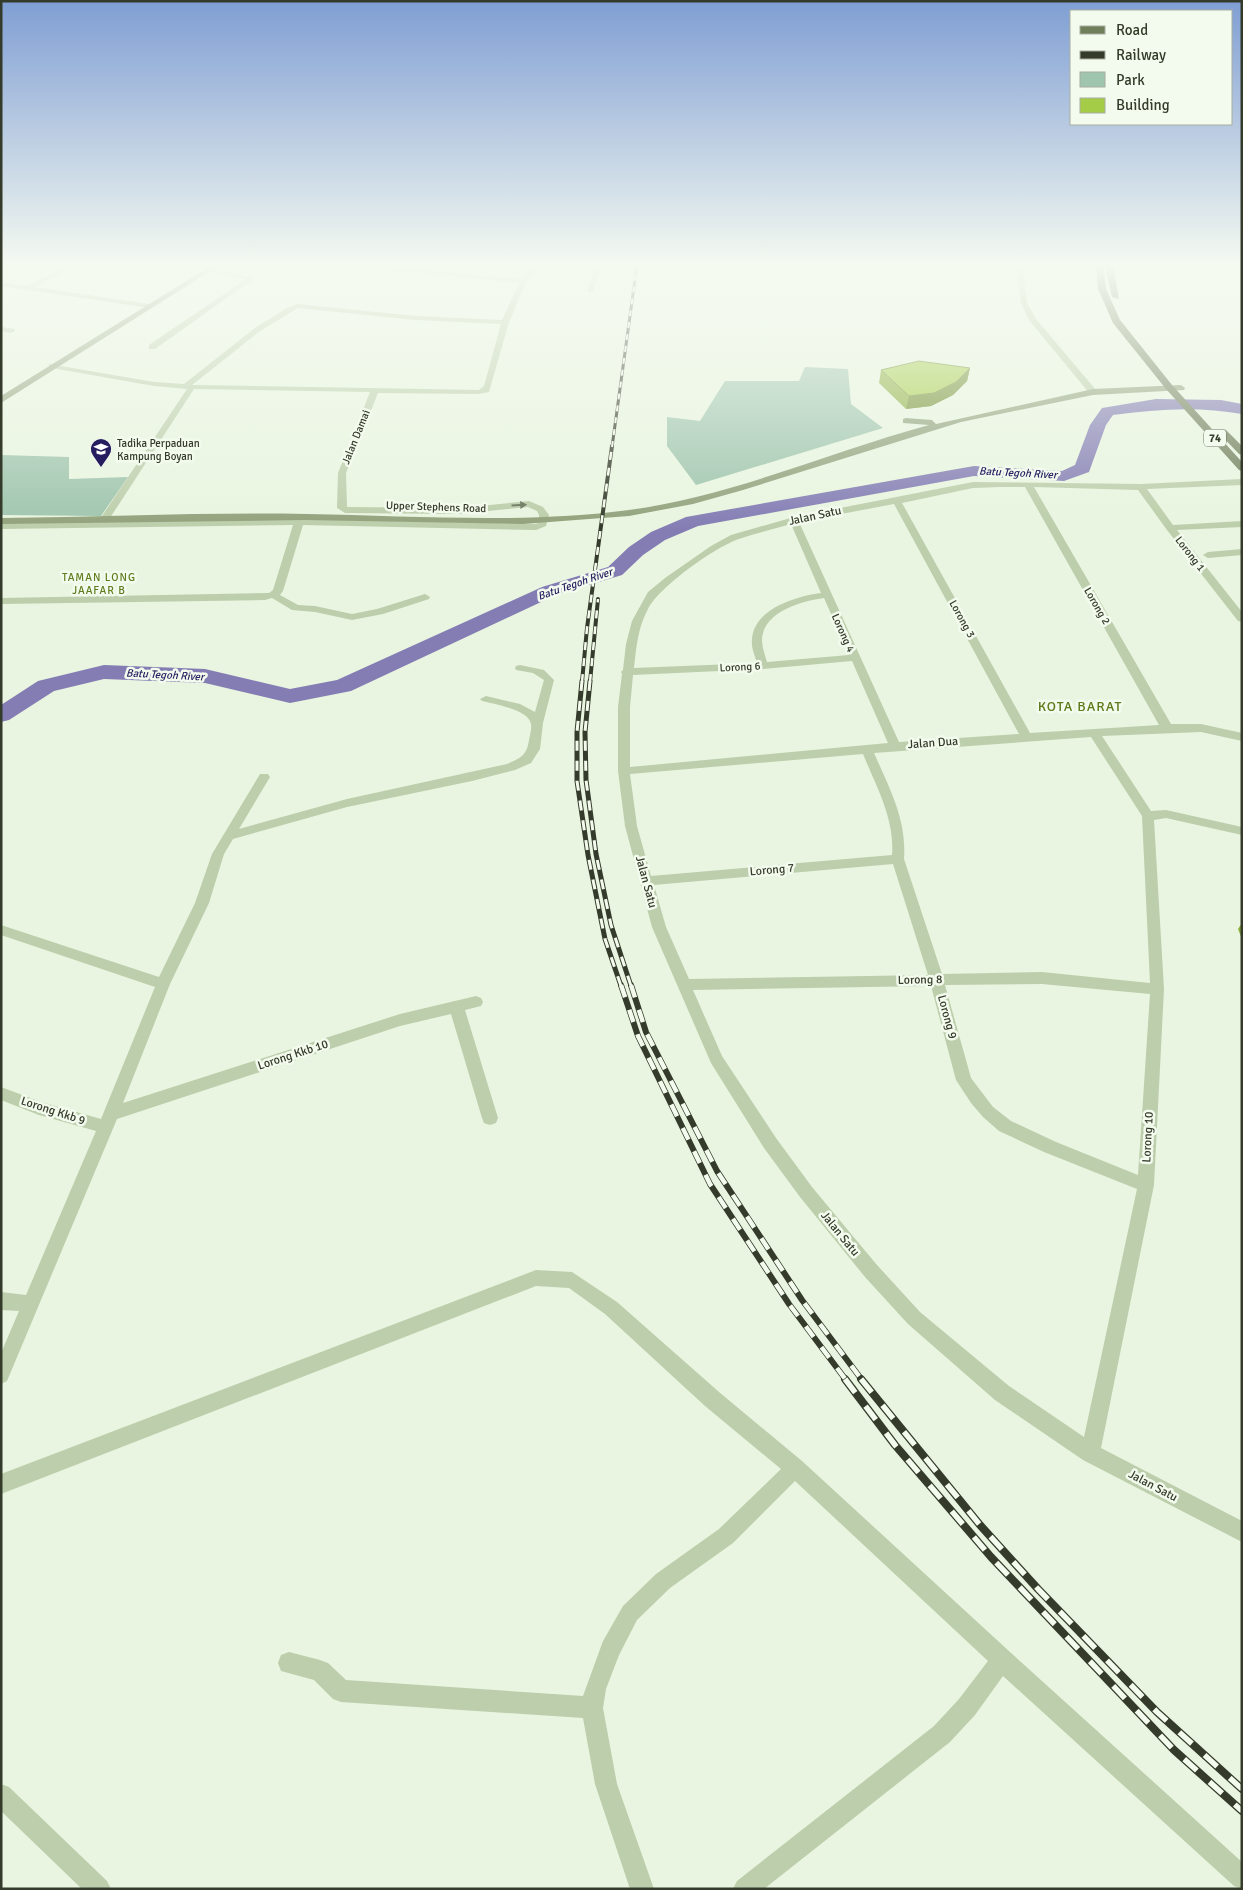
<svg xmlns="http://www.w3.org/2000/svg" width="1243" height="1890" viewBox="0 0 1243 1890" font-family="Signika,sans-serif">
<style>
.green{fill:#9fc5ae}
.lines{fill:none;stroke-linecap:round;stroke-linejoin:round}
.river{fill:#837db4;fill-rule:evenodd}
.street{fill:#bcceab;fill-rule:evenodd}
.secondary{fill:#92a27c;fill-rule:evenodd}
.primary{fill:#707e5b;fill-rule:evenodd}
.rail-far4-casing{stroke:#353b2a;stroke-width:3}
.rail-far3-casing{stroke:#353b2a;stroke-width:4}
.rail-far2-casing{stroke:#353b2a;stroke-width:5}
.rail-far1-casing{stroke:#353b2a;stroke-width:6}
.rail-casing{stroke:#353b2a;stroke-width:8}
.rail-far4{stroke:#f3fbee;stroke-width:2;stroke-dasharray:6;stroke-linecap:butt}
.rail-far3{stroke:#f3fbee;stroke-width:2.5;stroke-dasharray:8;stroke-linecap:butt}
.rail-far2{stroke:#f3fbee;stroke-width:3;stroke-dasharray:10;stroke-linecap:butt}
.rail-far1{stroke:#f3fbee;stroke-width:4.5;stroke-dasharray:13;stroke-linecap:butt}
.rail{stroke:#f3fbee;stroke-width:5.5;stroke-dasharray:17;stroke-linecap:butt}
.wall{fill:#8daf3d}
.shaded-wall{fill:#738f32}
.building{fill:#a4cc47;stroke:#738f32}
.oneway{fill:#6b765e}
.labels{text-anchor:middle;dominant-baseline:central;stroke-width:5;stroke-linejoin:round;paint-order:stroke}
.far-street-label{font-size:11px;fill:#353b2a;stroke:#f3fbee}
.shield{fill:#f3fbee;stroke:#6e7565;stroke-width:1}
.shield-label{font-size:11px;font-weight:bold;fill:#353b2a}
.far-poi-label{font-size:11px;fill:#353b2a;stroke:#f3fbee;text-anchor:start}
.far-water-label{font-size:11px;font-style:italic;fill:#251d60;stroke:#f3fbee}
.far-neighbourhood-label{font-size:11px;letter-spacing:1px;fill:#607c1d;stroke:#f3fbee}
.street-label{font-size:12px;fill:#353b2a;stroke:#f3fbee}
.neighbourhood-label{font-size:14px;letter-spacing:1px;fill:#607c1d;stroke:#f3fbee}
</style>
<rect width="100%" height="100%" fill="#e9f5e0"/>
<g class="green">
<polygon points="805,367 848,369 851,404 883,428 696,485 667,446 667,417 700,421 725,381 799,381"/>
<polygon points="1,455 69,457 69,479 128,477 101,516 1,515"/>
</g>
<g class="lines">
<path class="river" d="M1156,399L1221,400L1242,404V414C1199,406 1156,409 1113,415L1106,425L1089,472L1064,481L974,476L698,526L665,540L643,555L622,575L556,595L351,691L290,703L205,683L104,679L54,691L9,720L1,722V705L38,681L104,665L205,669L290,689L337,680L542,587L608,567L629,547L651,532L686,517L974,466L1062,471L1075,465L1090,425L1102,408Z"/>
<g class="street">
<polygon points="70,265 77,265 35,287 149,304 152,306 149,308 1,286 1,282 27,286"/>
<path d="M353,265H372L521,279L536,265H542L526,282L509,322L489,392L479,394L378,393L346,473L347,507L459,508L529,501L543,507L549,515L546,526L536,530L303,525L283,591L280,595L298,605L315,606L352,614L377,609L425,594L430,597L429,599L383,614L352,620L315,612L292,610L272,598L265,600L1,604V598L269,593L273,590L293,525L1,529V523L299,519L535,524L539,523V515L537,511L528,507L459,514L345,513L337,508L338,473L370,392L194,389L108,521H102L100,519L187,389L154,386L52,368H49V364L154,382L184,384L255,328L285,309L297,304L416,316L502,320L519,283L356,267ZM298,308L416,320L501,324L484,386L479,390L192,385L260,331Z"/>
<polygon points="591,265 598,265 601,267 593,291 590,293 587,291 594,268"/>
<polygon points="1016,265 1022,265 1027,303 1036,319 1096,390 1096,394 1090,394 1029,320 1021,303"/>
<polygon points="1135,265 1224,265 1224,266 1211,270 1138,267"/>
<polygon points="208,268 255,278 155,349 149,349 149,345 246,279 206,271 206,269"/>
<polygon points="1,327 14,329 15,331 11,333 1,331"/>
<path d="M1242,479V485L1147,489L1173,525L1242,521V527L1177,530L1242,612V622L1238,621L1167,530L1138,490L1034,487L1171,724H1201L1242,733V741L1201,732L1102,736L1151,811L1166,810L1242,827V835L1166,818L1154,820L1164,989L1154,1185L1101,1448L1242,1521V1542L1083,1460L995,1400L908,1324L865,1277L800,1197L764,1148L711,1063L652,927L625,826L618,771V707L622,674L621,672L623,670L626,644L632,621L648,592L665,578L711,546L731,535L794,517L973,482L1141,484ZM1000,487H1025L1159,725L1030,733L902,503L973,488ZM894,504L1019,734L899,742L799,522ZM791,524L821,593C797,596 753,609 752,640C751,648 755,656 757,663L634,668C636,648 638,627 648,609C659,587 715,547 739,539C756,533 774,529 791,524ZM824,598L849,655L767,662C765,655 762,647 762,639C764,611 802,601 824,598ZM852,661L888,743L630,767V707L633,675L763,669ZM1091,737L1142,816L1150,983L1042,972L942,974L904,859C907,820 889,787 874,753ZM863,754C876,786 895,819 892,855L651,876L637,826L630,774ZM893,864L928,975L689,979L666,927L654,885ZM1042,984L1150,994L1138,1175L1056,1142L1011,1121L993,1107L971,1078L945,985ZM931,986L956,1080L971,1103L983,1117L999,1131L1044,1152L1137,1189L1084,1437L1009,1386L920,1312L877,1265L812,1187L776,1138L722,1056L693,990Z"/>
<polygon points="1242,549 1242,555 1208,558 1203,555 1208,552"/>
<path d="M520,665L544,670L554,680L543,723L540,749L531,763L515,770L472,781L347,807L233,839L224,854L209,903L170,984L123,1103L400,1014L476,996L481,998L483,1002L481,1006L465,1010L498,1118L496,1123L490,1125L484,1123L482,1118L451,1014L400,1026L117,1119L7,1381L1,1384V1353L19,1311L1,1310V1292L26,1295L96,1131L39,1115L1,1100V1087L41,1102L101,1119L155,987L1,935V925L159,977L195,903L212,854L260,774H268L270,777L239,829L347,799L507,764C521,758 527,755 529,740C530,735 532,728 531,724C529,710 494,704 482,701L480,699L486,696L520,704L535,712L544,680L533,673L516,670L515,668L516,666Z"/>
<polygon points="536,1270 572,1272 617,1302 719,1392 802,1461 1010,1652 1242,1862 1242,1889 1234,1886 1003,1676 975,1715 950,1742 764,1889 733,1889 737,1881 934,1726 959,1699 988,1661 795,1481 733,1543 670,1588 637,1620 619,1655 606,1689 603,1708 617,1784 654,1889 630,1889 595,1784 583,1718 341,1702 333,1699 314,1680 281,1671 278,1663 281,1655 289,1652 320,1660 328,1663 346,1680 583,1696 603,1641 623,1606 656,1574 719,1529 781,1469 705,1406 605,1314 569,1288 536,1286 1,1494 1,1474"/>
<polygon points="1,1784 9,1787 107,1881 111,1889 82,1889 1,1811"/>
</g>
<g class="secondary">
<polygon points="212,265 220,265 1,403 1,396"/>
<path d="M1181,385L1185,388L1184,390L1093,395L961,422L743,490L693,504L629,516L523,524L304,520L1,524V518C103,517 206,512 308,514C415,516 524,524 629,510C733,496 829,452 929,425L903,423V419L906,418L932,420L936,424L1093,389Z"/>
</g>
<g class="primary">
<polygon points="1096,265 1103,265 1106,289 1120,320 1172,385 1242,462 1242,471 1239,470 1166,389 1113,323 1098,289"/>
<polygon points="1105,265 1113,265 1119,299 1112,297"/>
<polygon points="1223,429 1226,430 1242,446 1242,455 1239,454 1220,434 1218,432"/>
</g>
<g class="rail-far4-casing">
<polyline id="rail-far4" points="612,447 637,265"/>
</g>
<g class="rail-far3-casing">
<g id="rail-far3">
<polyline points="582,682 587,628 612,446"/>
<polyline points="590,682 598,599"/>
</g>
</g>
<g class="rail-far2-casing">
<g id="rail-far2">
<polyline points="582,681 577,732 577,781 588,855 605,939 621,986"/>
<polyline points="590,681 585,732 586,780 596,854 611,925 631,986"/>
</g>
</g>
<g class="rail-far1-casing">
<g id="rail-far1">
<polyline points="621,985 638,1036 710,1184 789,1304 846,1380"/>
<polyline points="631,985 646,1032 717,1171 802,1300 862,1380"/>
</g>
</g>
<g class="rail-casing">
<g id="rail">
<polyline points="845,1379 895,1445 991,1557 1174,1750 1242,1811"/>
<polyline points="861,1379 980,1525 1038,1589 1157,1712 1242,1789"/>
</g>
</g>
<use href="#rail-far4" class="rail-far4"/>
<use href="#rail-far3" class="rail-far3"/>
<use href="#rail-far2" class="rail-far2"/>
<use href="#rail-far1" class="rail-far1"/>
<use href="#rail" class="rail"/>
</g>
<g class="wall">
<polygon points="970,368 967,381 953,395 931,406 906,409 879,383 881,370"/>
<polygon points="1242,923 1242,939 1238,929"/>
</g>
<polygon class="shaded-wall" points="970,368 967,381 953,395 931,406 906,409 909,396"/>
<polygon class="building" points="919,361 970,368 956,382 934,393 909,396 881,370"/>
<defs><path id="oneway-solid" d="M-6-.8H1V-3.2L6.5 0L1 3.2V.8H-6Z" transform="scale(1.25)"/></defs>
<use class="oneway" href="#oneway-solid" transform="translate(519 505) rotate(-3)"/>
<linearGradient id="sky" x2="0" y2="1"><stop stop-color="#7f9ed3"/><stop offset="0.5" stop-color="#f5faf1"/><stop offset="1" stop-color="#f5faf1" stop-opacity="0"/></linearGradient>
<rect width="1243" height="529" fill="url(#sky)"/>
<defs>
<g id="school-pin" transform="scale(1.125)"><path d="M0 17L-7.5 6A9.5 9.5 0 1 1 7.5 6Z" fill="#251d60" stroke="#f3fbee"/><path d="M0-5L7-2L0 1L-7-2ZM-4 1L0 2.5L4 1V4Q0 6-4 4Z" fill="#fff"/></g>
</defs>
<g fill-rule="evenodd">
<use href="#school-pin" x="101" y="449"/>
</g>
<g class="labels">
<g class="far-street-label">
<text transform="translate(356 437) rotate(-68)">Jalan Damai</text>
<text transform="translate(436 507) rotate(2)">Upper Stephens Road</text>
<text transform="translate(1190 554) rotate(52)">Lorong 1</text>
<text transform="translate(1097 606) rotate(60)">Lorong 2</text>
<text transform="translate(962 619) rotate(61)">Lorong 3</text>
<text transform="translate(843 633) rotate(66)">Lorong 4</text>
<text transform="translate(740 667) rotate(-3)">Lorong 6</text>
</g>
<rect class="shield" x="1204" y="429.5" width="22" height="17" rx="4"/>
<g class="shield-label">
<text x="1215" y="438">74</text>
</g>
<g class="far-poi-label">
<text x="117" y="443">Tadika Perpaduan<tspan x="117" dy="13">Kampung Boyan</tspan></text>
</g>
<g class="far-water-label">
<text transform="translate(1018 473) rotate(3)">Batu Tegoh River</text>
<text transform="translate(575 584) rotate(-19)">Batu Tegoh River</text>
<text transform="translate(165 675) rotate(3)">Batu Tegoh River</text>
</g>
<g class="far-neighbourhood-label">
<text x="99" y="577">TAMAN LONG<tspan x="99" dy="13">JAAFAR B</tspan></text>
</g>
<g class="street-label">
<text transform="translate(815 516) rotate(-12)">Jalan Satu</text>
<text transform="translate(933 743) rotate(-4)">Jalan Dua</text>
<text transform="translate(772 870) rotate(-5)">Lorong 7</text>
<text transform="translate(646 882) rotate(75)">Jalan Satu</text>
<text transform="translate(920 980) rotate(-1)">Lorong 8</text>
<text transform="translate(947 1017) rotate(75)">Lorong 9</text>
<text transform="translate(293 1055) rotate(-18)">Lorong Kkb 10</text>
<text transform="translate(53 1111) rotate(18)">Lorong Kkb 9</text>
<text transform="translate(1148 1137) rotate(-87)">Lorong 10</text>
<text transform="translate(840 1234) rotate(51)">Jalan Satu</text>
<text transform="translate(1153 1486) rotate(28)">Jalan Satu</text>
</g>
<g class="neighbourhood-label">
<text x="1080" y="706">KOTA BARAT</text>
</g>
</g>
<rect width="1243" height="1890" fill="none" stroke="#353b2a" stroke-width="5"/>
<rect x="1070" y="10" width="162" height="115" fill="#f3fbee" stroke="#a7aea0"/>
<rect x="1080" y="26" width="25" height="8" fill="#707e5b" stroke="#a7aea0"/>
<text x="1116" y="35" font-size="15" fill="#353b2a">Road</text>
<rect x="1080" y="51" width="25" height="8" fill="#353b2a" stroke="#a7aea0"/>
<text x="1116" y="60" font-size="15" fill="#353b2a">Railway</text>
<rect x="1080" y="72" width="25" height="15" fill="#9fc5ae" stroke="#a7aea0"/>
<text x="1116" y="85" font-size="15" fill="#353b2a">Park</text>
<rect x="1080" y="98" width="25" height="15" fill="#a4cc47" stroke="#a7aea0"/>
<text x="1116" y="110" font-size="15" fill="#353b2a">Building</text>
</svg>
